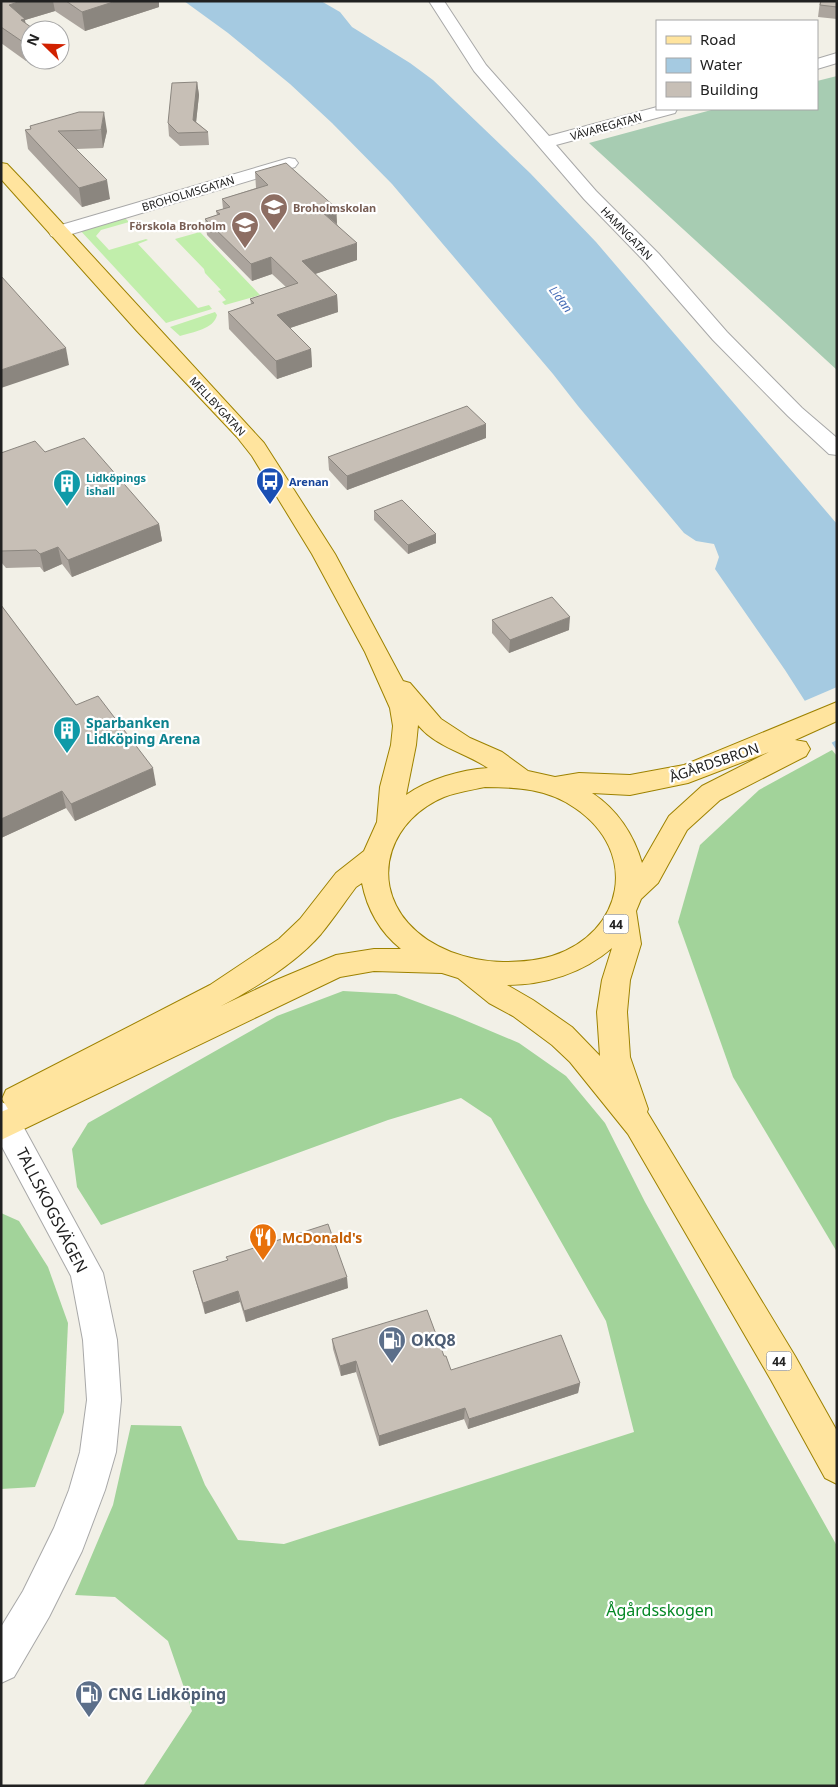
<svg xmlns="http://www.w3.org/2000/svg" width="838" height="1787" viewBox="0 0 838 1787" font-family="'Noto Sans',sans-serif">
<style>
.grass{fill:#c1eeab}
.forest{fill:#a2d39a}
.cemetery{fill:#a7ccb2}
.water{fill:#a5cae1}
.pier{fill:#f2f0e7}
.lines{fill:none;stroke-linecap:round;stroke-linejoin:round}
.minor-casing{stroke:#a8a8a8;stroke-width:2}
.major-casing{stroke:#9d8200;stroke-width:2}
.minor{fill:#fff;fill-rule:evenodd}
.major{fill:#ffe49e;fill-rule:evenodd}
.wall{fill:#aba49d}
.shaded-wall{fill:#8b867f}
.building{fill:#c7bfb6;stroke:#8b867f}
.labels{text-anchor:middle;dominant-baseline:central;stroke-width:4.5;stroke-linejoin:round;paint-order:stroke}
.far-street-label{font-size:11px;fill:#212121;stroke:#fff}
.far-education-label{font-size:11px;font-weight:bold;fill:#785e54;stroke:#fff;text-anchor:start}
.far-culture-label{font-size:11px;font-weight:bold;fill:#0d838f;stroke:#fff;text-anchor:start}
.far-transit-label{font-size:11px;font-weight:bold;fill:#164399;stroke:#fff;text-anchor:start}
.far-water-label{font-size:12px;font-style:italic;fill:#476db7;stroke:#fff}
.shield{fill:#fff;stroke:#646464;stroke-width:1}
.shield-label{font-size:12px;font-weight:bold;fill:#212121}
.culture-label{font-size:14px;font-weight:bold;fill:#0d838f;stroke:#fff;text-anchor:start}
.street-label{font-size:14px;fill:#212121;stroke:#fff}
.food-label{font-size:14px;font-weight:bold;fill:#c56008;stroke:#fff;text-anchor:start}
.near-street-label{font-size:16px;fill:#212121;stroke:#fff}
.near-service-label{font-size:16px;font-weight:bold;fill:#4e5e75;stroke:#fff;text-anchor:start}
.near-park-label{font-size:16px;fill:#068825;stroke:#fff}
</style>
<rect width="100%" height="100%" fill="#f2f0e7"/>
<g class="grass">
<polygon points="124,217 129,222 101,230 96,236 109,250 146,239 148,240 138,244 198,308 209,305 212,309 166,323 79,229"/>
<polygon points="200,232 260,295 225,305 222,302 226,300 218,291 221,290 205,273 204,269 175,239"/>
<path d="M215,312L217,315C214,329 193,332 180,336L170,327Z"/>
</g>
<g class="forest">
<polygon points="832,750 837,756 837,1252 733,1077 678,922 700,845 759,790"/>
<polygon points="343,991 396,994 455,1016 519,1043 566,1076 605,1123 645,1202 837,1546 837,1786 143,1786 192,1711 168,1641 115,1597 75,1595 113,1505 131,1425 181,1426 205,1485 238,1540 284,1544 634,1432 606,1321 491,1118 461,1098 388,1120 101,1225 77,1187 72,1149 88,1123 277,1016"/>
<polygon points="1,1213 19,1221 48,1267 68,1323 64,1412 35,1487 1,1489"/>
</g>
<polygon class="cemetery" points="837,76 837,370 589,143 715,109 817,109 817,81"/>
<polygon class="water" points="184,1 321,1 340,12 352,27 410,63 433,80 530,173 596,242 837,524 837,751 785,670 715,569 719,557 714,544 696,541 684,533 578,406 553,374 392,184 332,123 290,84 228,33"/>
<polygon class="pier" points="837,687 837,740 829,744 802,702"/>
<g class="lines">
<g class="minor-casing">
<g id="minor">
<polygon points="429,1 444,1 486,65 549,136 657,107 657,109 677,109 675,113 556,145 596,191 659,254 727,332 802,408 837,438 837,455 829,454 788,416 713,340 645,262 584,199 474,71"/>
<polygon points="837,53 837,63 817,69 817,59"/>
<polygon points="289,158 295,159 298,163 295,167 65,236 58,238 51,236 49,232 51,228"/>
<polygon points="1,1102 12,1106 103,1273 117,1340 121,1400 116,1452 105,1490 82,1551 49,1617 14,1677 1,1683 1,1627 23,1591 54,1528 69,1490 80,1452 87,1400 83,1340 71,1276 1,1145"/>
</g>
</g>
<g class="major-casing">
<path id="major" d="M1,163L7,164L28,186L264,443L335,554L403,681L410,683L441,719L470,738L502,752L528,771L555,777L579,773L630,775L684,765L837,702V721L795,740L806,742L810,749L806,756L720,800L687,830L658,883L641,899L636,911L641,944L630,980L627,1012L630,1057L648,1109L647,1112L795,1356L837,1431V1484L825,1478L771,1380L628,1134L570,1062L552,1045L513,1016L489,1003L458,978L442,973L374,971L340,977L1,1140V1112L8,1109L2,1099L6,1090L210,985L279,939L300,919L336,873L364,851L377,822L380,787L391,745L393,726L390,708L365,652L312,554L252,456L237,437L137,331L1,179ZM418,725C436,747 466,753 488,768C460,770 429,779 406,795L416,745ZM769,752L702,786L669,816L642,863C634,835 617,809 592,793L630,795L688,783ZM485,787C517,787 548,789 575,808C640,852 624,933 552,956C536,961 519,962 503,962C468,961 431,949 408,923C368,877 393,818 444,797C458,792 471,790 485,787ZM362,883C367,909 380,932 401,949H374L336,955L274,981L221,1006C255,988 295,964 321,934C333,919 344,903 356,887ZM612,948L602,980L597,1012L600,1056L572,1027L533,1000L507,985C545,985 583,973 612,948Z"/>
</g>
<use href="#minor" class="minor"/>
<use href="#major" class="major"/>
</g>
<g class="wall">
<polygon points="1,1 159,1 159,7 85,31 55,11 25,20 26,61 1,43"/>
<polygon points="820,1 837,1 837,19 818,17"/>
<polygon points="197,82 199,95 196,122 208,132 209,145 180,146 169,136 168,123"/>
<polygon points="30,126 107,131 103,148 76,149 110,199 82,207 28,149 25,130 31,129"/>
<polygon points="255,172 336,208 337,224 357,260 315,274 337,295 338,312 290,328 311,349 312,367 277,379 229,329 228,312 251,304 250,299 286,287 272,274 252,281 207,235 205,219 217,215 216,211 223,209 222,199 256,188"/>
<polygon points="486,438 347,490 329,470 328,457"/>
<polygon points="45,452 159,524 162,541 72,577 62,564 44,572 40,567 6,568 1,562 1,453"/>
<polygon points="374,511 436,534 436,543 408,554 374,520"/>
<polygon points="1,605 76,705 156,785 75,821 66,808 1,838"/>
<polygon points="492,620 569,630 509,653 492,633"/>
<polygon points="193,1271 348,1288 246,1322 240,1302 205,1314"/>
<polygon points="332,1339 444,1356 451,1370 580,1383 578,1393 468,1429 464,1419 379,1446 356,1372 341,1376 333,1349"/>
</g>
<g class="shaded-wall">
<polygon points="21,1 53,1 55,11 25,20 28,38 9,5"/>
<polygon points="116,1 159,1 159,7 85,31 82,12"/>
<polygon points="30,40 30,60 26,61 23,42"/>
<polygon points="197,82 199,95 195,132 193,120"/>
<polygon points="104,112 107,131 103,148 101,130"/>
<polygon points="107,180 110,199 82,207 79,188"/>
<polygon points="336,208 337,224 322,212"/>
<polygon points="357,243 357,260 303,278 302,261"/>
<polygon points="271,257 272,274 252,281 251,264"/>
<polygon points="337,295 338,312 278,332 277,315"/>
<polygon points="66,348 69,365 1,388 1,370"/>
<polygon points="311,349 312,367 277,379 276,361"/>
<polygon points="486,424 486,438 347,490 347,476"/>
<polygon points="159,524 162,541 72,577 68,560"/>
<polygon points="436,534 436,543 408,554 408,545"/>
<polygon points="58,547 62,564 44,572 40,554"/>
<polygon points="570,617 569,630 509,653 510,640"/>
<polygon points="153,768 156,785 75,821 71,804"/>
<polygon points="62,791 66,808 1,838 1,819"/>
<polygon points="347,1277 348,1288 246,1322 244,1311"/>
<polygon points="238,1291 240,1302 205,1314 203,1303"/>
<polygon points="356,1361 356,1372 341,1376 340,1366"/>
<polygon points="580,1383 578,1393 468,1429 469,1419"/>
<polygon points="465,1408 464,1419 379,1446 379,1436"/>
</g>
<g class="building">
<polygon points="1,1 21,1 9,5 25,19 21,20 35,30 30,30 30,40 23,42 1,27"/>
<polygon points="66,1 116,1 82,12"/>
<polygon points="821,1 837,1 837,7 820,5"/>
<polygon points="197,82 193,120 208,132 178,133 168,123 172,83"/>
<polygon points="79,112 104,112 101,130 58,131 107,180 79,188 25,130 31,129 30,126"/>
<polygon points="286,163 336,208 322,212 357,243 302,261 337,295 277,315 311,349 276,361 228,312 254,303 250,299 298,283 271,257 251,264 205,219 220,214 216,211 230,207 222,199 268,185 255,172"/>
<polygon points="1,276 66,348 1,370"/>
<polygon points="467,406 486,424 347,476 328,457"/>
<polygon points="84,438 159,524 68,560 58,547 40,554 36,550 1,551 1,453 35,441 45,452"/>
<polygon points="402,500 436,534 408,545 374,511"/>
<polygon points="552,597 570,617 510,640 492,620"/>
<polygon points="1,605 76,705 98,696 153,768 71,804 62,791 1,819"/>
<polygon points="328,1224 347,1277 244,1311 238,1291 203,1303 193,1271 228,1260 226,1257"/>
<polygon points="427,1310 444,1356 446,1356 451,1370 561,1335 580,1383 469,1419 465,1408 379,1436 356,1361 340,1366 332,1339"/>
</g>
<defs>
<g id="school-pin" transform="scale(1.4375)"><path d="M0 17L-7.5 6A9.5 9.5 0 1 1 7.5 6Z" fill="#8d6e63" stroke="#fff"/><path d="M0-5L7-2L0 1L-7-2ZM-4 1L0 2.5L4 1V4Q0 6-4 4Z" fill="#fff"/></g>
<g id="bus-pin" transform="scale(1.4375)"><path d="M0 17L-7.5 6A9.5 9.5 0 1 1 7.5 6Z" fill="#1a4fb4" stroke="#fff"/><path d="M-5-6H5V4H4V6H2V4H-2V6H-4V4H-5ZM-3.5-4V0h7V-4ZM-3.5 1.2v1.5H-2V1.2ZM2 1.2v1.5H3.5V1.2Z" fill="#fff"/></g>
<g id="building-pin" transform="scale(1.4375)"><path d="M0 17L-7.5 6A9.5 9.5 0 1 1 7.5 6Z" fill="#0f9aa8" stroke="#fff"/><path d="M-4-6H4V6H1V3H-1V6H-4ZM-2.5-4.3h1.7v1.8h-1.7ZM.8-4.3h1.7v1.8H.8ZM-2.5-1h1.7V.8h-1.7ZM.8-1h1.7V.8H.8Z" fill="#fff"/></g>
<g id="restaurant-pin" transform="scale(1.4375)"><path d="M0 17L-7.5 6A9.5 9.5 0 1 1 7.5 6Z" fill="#e8710a" stroke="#fff"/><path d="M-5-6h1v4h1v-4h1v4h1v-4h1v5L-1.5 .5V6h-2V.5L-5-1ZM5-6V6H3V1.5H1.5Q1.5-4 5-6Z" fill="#fff"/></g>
<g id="fuel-pin" transform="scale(1.4375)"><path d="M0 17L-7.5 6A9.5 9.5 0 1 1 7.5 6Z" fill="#5c6f8a" stroke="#fff"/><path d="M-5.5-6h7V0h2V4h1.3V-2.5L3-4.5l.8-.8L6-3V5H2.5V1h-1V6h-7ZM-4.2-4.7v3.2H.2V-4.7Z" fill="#fff"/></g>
</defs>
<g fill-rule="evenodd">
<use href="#school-pin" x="274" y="207"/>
<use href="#school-pin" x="245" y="225"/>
<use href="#bus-pin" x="270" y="481"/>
<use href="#building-pin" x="67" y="483"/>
<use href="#building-pin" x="67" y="730"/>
<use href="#restaurant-pin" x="263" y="1237"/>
<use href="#fuel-pin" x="392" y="1340"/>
<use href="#fuel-pin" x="89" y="1694"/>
</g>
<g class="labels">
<g class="far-street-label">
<text transform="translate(606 126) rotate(-16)">VÄVAREGATAN</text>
<text transform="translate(188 193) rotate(-17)">BROHOLMSGATAN</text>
<text transform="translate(627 233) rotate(46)">HAMNGATAN</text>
<text transform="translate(218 406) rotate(47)">MELLBYGATAN</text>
</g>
<g class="far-education-label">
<text x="293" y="207">Broholmskolan</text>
<text x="226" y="225" text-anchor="end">Förskola Broholm</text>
</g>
<g class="far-culture-label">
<text x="86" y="477">Lidköpings<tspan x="86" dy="13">ishall</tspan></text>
</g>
<g class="far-transit-label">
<text x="289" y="481">Arenan</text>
</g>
<g class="far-water-label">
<text transform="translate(561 299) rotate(53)">Lidan</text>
</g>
<g class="shield">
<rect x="603.5" y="914.5" width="25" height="19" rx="4"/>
<rect x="766.5" y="1351.5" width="25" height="19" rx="4"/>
</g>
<g class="shield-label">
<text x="616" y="924">44</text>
<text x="779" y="1361">44</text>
</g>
<g class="culture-label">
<text x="86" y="722">Sparbanken<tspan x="86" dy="16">Lidköping Arena</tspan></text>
</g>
<g class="street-label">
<text transform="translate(714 762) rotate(-19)">ÅGÅRDSBRON</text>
</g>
<g class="food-label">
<text x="282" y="1237">McDonald's</text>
</g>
<g class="near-street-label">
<text transform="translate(52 1210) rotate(63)">TALLSKOGSVÄGEN</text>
</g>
<g class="near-service-label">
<text x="411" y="1340">OKQ8</text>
<text x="108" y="1694">CNG Lidköping</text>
</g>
<g class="near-park-label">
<text x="660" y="1610">Ågårdsskogen</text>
</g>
</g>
<rect width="838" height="1787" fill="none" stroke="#212121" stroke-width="5"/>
<rect x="656" y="20" width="162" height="90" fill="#ffffff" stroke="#a6a6a6"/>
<rect x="666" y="36" width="25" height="8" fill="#ffe49e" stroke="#a6a6a6"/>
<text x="700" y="45" font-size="15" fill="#212121">Road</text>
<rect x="666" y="58" width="25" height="15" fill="#a5cae1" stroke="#a6a6a6"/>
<text x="700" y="70" font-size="15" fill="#212121">Water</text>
<rect x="666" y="82" width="25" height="15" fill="#c7bfb6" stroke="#a6a6a6"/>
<text x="700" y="95" font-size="15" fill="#212121">Building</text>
<g transform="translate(45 45) rotate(293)"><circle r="24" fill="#ffffff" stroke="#a6a6a6"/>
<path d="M0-4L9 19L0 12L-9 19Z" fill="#d12100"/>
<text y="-8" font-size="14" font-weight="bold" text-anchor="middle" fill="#212121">N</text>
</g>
</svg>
